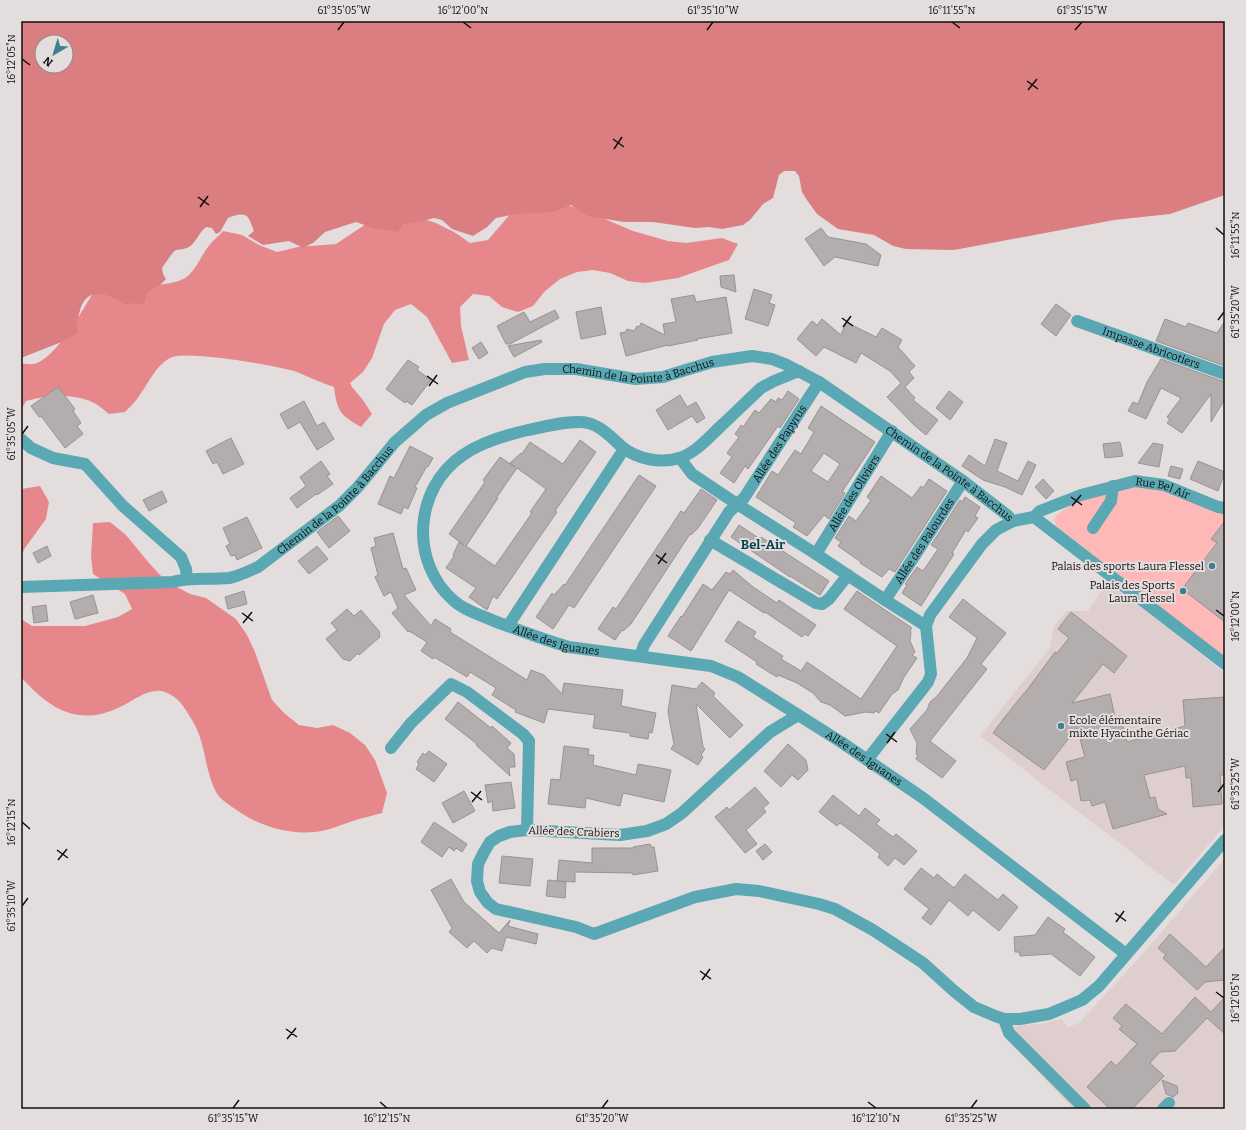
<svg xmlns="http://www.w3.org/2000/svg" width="1246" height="1130" viewBox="0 0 1246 1130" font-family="Bitter,serif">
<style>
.built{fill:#decfce}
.green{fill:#feb8b8}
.forest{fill:#e6888b}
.water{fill:#da7e81;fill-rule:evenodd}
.building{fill:#b3adad;stroke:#989292;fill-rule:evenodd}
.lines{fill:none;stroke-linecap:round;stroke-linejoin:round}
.minor{stroke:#5aa8b4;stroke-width:12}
.ticks{fill:none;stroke:#110e0e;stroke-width:1.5}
.poi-dot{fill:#3b828b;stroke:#e4dddd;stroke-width:1.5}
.labels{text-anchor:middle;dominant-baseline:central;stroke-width:4;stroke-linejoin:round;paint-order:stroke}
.street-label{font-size:11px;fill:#110e0e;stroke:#e4dddd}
.poi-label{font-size:11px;fill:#110e0e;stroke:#e4dddd;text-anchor:end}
.quarter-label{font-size:13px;font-weight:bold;fill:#05464e;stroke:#e4dddd}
.neatline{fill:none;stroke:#110e0e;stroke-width:1.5}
.ticks-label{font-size:10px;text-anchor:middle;fill:#110e0e}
</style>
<rect width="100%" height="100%" fill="#e4dddd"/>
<g class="built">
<polygon points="1108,581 1225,673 1225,825 1174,885 980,736 1050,648 1054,627 1066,611 1088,611"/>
<polygon points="1225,858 1225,1109 1073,1109 1005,1036 1014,1026 1040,1024 1062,1019 1068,1027 1079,1023 1146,950"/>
</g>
<path class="green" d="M1142,486L1169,489L1225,511V657L1056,526L1054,519C1064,505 1095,494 1112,490C1121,487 1132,487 1142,486Z"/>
<g class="forest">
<path d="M561,204L579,208L633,231L668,241L686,243L722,238L738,244L729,260L678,278L645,283L628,281L610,273L593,270L577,272L560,279L545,291L533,306L518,312L502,307L489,296L473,294L460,307L461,326L469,360L452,363L427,317L411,304L395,310L384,324L372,358L363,372L350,383L352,387L363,400L372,414L361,427C340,415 337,411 334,387C322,383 309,377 297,372C278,366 185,349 170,358C154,367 148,385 137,399C134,403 129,408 125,412L109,414C105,411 101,407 96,404C76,393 48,395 26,401L21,410V363C25,364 33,365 37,363C60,353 84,307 98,285C119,285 174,290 189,275C197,267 201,256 208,247C212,241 218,237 223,231L242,235L259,245L277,252L298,247L336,244L366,224L418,217L436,223L454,232L470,243L488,240L512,212Z"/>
<polygon points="40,486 49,502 46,519 25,548 21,556 21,489"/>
<path d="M110,522L126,535L149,563L160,575L175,586L190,594L206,598L236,619L247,635L255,652L272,700L284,713L299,725L317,728L333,725L350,733L365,745L375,760L387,793L382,813C372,816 361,818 350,822C343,824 337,827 330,829C299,838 264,829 238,811C231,806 219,799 216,792C204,769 206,742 192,720C187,712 180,699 171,695C168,693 161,690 157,691C145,691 134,700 124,705C81,728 51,711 21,677V619L32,626H85L118,617L132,609L125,594L93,574L91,557L93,523Z"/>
</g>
<path class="water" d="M21,21H1225V195L1170,214L1114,220L954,250L906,249L893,246L874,235L838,229L817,214L807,200L802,192L799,176L795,171H784L779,175L773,198L763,204L750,220L743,225L722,229L709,227L695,228L653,222H624L588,216L571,205L553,212L516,214L496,218L487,227L473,236L452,229L442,220L434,218L418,222L403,224L398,232L373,228L356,222L325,232L313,243L303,248L289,241L263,245L248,236L254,231C252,227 251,222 249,219C245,211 234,216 228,218L220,232L216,234L212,228L206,227C198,233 197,242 189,247C185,249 181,249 176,250C173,251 165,264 162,268L163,274L166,279L159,286L151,289L147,293L144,304L133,303L126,305C107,292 85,285 79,314C77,320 77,326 77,333L64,341L21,358ZM42,42H66V66H42Z"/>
<g class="building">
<polygon points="821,228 828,237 866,244 881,255 878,266 835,257 824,266 805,239"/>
<polygon points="734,275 736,292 721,287 720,276"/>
<polygon points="754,289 772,295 769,303 775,305 768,326 745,319"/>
<polygon points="694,295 696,302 726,297 732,333 697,339 698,340 668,346 668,345 626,356 620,333 626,332 627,329 634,331 637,326 639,327 641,323 665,335 663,324 676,322 671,299"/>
<polygon points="1056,304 1071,315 1056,336 1041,324"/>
<polygon points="601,307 606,334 581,339 576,312"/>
<polygon points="555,310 559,318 510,344 506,344 497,326 524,312 530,322"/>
<polygon points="822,319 841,335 846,322 876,337 882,328 902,340 898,347 915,366 909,372 914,378 905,387 915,398 913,400 938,420 926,435 913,424 887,397 901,383 890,371 861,353 856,363 824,347 816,356 797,339 812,321 817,325"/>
<polygon points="1165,319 1186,327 1188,323 1217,333 1225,321 1225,366 1156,341"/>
<polygon points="541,340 542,342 514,357 508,346"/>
<polygon points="481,342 488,353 479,359 472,348"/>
<polygon points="1161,359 1225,382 1225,399 1211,422 1211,394 1182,433 1167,423 1170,419 1167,417 1181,398 1161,388 1146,419 1128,411 1133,402 1138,404 1147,382"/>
<polygon points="408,360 419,367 417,370 431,380 412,405 406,401 405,403 386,389"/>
<polygon points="58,387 75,409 73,411 81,423 77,426 83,434 65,448 41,416 39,417 31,406"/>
<polygon points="788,391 799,399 780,428 778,426 748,469 745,466 734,483 720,473 732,457 727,453 739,437 735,434 741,425 743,427 755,410 759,413 771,399 776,402 778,398 782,400"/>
<polygon points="949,391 963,402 950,420 936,408"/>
<polygon points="680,395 687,407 696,402 705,418 697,423 692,416 668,430 656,410"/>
<polygon points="304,401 317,426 324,422 334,439 317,450 300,422 288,429 280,414"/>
<path d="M821,406L875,442L842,492L845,493L829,519L824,515L807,536L793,527L796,523L756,497L772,471L778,475L795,450L801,454L814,432L808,428ZM824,453L840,464L828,482L811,471Z"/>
<polygon points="231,438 244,464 223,474 217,462 213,464 206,451"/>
<polygon points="995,439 1007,443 997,471 1018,481 1028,461 1036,465 1022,495 1005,487 983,480 962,466 969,455 985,466"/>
<path d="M580,440L596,452L555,511L557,512L497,599L493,596L487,610L469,597L476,588L446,568L454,556L453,555L459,542L464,545L449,534L485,482L483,480L500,457L515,467L510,463L521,453L522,454L530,442L563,464ZM517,468L546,489L530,512L532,513L495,566L466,546L498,498L497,497Z"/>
<polygon points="1120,442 1123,456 1105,458 1103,444"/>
<polygon points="1153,443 1163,445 1159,467 1138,463"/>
<polygon points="410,446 433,458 428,467 427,466 415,487 417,488 408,509 404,507 401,514 378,504 390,476 394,478"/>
<polygon points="321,461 330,474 327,476 333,484 317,495 316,494 297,508 290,498 306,486 300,477"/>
<polygon points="1198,461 1225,472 1218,491 1190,479"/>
<polygon points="1171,466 1183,469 1180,479 1168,476"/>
<polygon points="639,475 656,486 574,608 569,605 553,629 536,617 552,593 554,595 564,584 565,585"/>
<polygon points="881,476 912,498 921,486 923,488 929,479 947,491 895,572 889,569 882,577 860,563 861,562 838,546 841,542 835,538 849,516 856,521 871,500 867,497"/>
<polygon points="1043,479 1054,491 1046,499 1035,487"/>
<polygon points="701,489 717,500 698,528 691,535 690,534 631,624 623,631 622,630 615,640 598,629 613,607 616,609 681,511 684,513"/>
<polygon points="162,491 167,502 149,511 143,500"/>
<polygon points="965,497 980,507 975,516 978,518 968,532 966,530 952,553 954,554 921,606 902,593 907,585 905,584 917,567 923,571 938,549 931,545 960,500 962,502"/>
<polygon points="338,516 350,531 329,548 317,532"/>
<polygon points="247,517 262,548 237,560 235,555 231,556 226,546 230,544 223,528"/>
<polygon points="1225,521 1225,622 1182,589 1217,543 1211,539"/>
<polygon points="739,525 760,539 761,537 829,581 820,595 790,576 790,577 731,537"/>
<polygon points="393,533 403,569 406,568 416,590 404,595 431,626 435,619 451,629 450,632 527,680 531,670 544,675 562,694 564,683 623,690 621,706 656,713 652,733 649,732 648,739 630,736 630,733 593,728 595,715 548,709 544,723 515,712 516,710 492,695 496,688 470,672 467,677 434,657 433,659 421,651 427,642 409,631 408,632 392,613 398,608 391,592 384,596 375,577 378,575 371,548 376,546 374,538"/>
<polygon points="47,546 51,556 38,563 33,553"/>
<polygon points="317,546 328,559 309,574 298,561"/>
<polygon points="733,570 753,587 777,603 779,600 816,625 808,636 805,634 802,637 765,612 764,613 729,590 691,651 668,636 681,616 682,617 703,584 712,590 726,572 730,574"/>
<polygon points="244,591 247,604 228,609 225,597"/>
<polygon points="857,591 912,628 910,631 911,632 910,641 915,652 912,655 917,658 904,677 898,690 892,694 879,713 876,711 874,713 866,712 845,716 830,705 821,702 813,693 797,683 778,675 777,677 772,674 756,664 757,662 725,641 738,621 756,632 753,637 783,656 781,659 801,671 807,662 861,699 897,646 844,609"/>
<polygon points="93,595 98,613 75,619 70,602"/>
<polygon points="963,599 1006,633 981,664 987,669 930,741 956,761 942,778 916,759 918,755 916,754 917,743 910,729 927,710 930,702 937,696 967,658 977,638 949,617"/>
<polygon points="46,605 48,621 34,623 32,607"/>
<polygon points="347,609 354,616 361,610 379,631 380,637 359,655 358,653 350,661 343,659 326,639 337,630 331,623"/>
<polygon points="1071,612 1127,656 1114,673 1103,664 1072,703 1110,694 1115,717 1120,716 1127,742 1185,726 1183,700 1225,697 1225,775 1220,775 1222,804 1193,807 1191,778 1186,778 1185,766 1144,775 1150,798 1155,797 1158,809 1167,814 1113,829 1105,802 1092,806 1090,800 1081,801 1077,779 1071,781 1066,762 1085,757 1077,728 1044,770 993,733 1004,718 1024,693 1024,694 1055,652 1057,653 1069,638 1058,629"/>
<polygon points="702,682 715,693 713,696 743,725 730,738 696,704 703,747 705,749 701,755 703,757 698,765 671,749 674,744 668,712 672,685 696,689"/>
<polygon points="458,702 491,728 492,726 511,743 507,748 514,754 515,767 509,767 510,776 476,745 477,744 445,719"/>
<polygon points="788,744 806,760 808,770 798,780 792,775 781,787 764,771"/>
<polygon points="564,746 589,749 588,755 594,755 593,765 636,775 638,764 671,770 664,802 623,793 620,806 586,798 585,808 548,804 551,779 560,780"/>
<polygon points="429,751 447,764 434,782 416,769 419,764 417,762 423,753 425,755"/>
<polygon points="511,782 515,808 493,811 492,801 488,803 485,785"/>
<polygon points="755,787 769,803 763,808 766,812 746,830 757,844 745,853 715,817 727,807 729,810"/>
<polygon points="464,791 475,811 453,823 442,803"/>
<polygon points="833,795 859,816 865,808 880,820 876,824 893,837 896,834 917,851 904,865 895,858 888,866 878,857 880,854 851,831 840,823 837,826 819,812"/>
<polygon points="434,822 467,844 462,852 456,848 454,851 449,847 442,857 421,842"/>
<polygon points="650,844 651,847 654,847 658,871 633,875 632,873 575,872 575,882 557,881 559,860 592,863 592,848 633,848 633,847"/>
<polygon points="765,844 772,852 763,860 756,851"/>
<polygon points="502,856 533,859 530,886 499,883"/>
<polygon points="921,868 934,878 937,874 954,888 965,874 998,900 1003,894 1018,907 999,931 973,910 968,916 949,900 931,925 922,918 929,909 904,889"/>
<polygon points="451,879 464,902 499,933 510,920 508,926 538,934 536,944 506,937 502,951 492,948 487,953 474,941 467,948 449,932 452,928 431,890"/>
<polygon points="548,880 566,882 565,898 546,896"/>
<polygon points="1048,917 1065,929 1063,932 1095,957 1080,976 1051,954 1020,956 1019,952 1015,952 1014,937 1035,935"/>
<polygon points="1170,934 1206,967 1225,947 1225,980 1205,982 1197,990 1163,958 1166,955 1158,948"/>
<polygon points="1195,997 1211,1012 1225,997 1225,1034 1207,1018 1175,1051 1160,1052 1150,1063 1164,1076 1132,1109 1110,1109 1087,1087 1111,1061 1116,1066 1137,1044 1119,1029 1122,1026 1113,1018 1126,1004 1162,1034"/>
<polygon points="1162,1080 1177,1086 1178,1093 1173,1097 1166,1094"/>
</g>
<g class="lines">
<g class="minor">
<path id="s1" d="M1077,321L1225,374"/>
<path id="s2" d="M799,371L774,381L761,388C748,400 735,413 722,425C709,437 696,453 679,458C661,464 637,459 622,447C612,438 601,426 588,423C574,419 543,427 528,430C506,435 482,442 463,455C414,488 409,562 454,601C465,611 481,615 494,621C519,630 544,640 569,647L711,666L738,677L841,742L923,798L1126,954"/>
<polyline points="21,439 31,448 53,458 85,464 123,506 181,557 186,569 187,579"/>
<polyline points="680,458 692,474 737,504 816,554 885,600 926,626"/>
<path id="s3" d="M1034,517L1040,511L1081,495L1135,481L1164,485L1218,507L1225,508"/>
<polyline points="1093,528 1111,501 1113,486"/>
<polyline points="710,540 816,603 822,604 829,599 848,575"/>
<path id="s4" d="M816,554L892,431"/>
<path id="s5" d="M21,587L172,582C191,577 210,580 229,578C239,576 249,571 258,567L339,506L358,487L395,442L426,415L447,403L525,372L545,369H576L635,379L663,377L712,362L752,356L772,359L785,364L819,382L963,481L1007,515L1013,521L1034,517L1225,664"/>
<path id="s6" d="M885,600L912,560L963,481"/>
<polyline points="508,626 624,449"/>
<path id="s7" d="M640,656L644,645L729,512L744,498L819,382"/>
<polyline points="798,715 770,732 682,813 666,824 647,831 620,835 527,830 510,832 499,836 490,842 484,852 478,864 477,881 480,892 488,903 496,909 576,927 594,934 695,897 736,889 759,891 819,904 835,909 873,930 923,963 954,991 974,1007 995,1016 1004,1019 1020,1019 1049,1014 1082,1000 1099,986 1225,840"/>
<polyline points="391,748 411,723 451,684 467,692 523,734 529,741 527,830"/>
<polyline points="867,760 928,682 931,674 926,626 930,615 982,544 996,530 1013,521"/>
<polyline points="1004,1019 1009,1033 1085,1109"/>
<polyline points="1163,1109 1169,1103"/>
</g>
</g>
<path class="ticks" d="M463,22L471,28M952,22L960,28M338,30L344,22M707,30L713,22M1075,30L1082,22M22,59L30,65M1027,81L1038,89M1028,90L1037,79M613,139L624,147M614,149L622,137M198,197L209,205M200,207L208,196M1216,228L1224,235M842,318L853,326M1218,320L1224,312M843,327L851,316M427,376L438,384M429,386L437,375M22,434L28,426M1071,497L1082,505M1072,506L1081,495M656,555L667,563M658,564L666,553M1216,610L1224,616M242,613L253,621M243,623L252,612M886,734L897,742M887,743L895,732M471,792L482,800M1218,792L1224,784M472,802L481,791M22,822L30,829M57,850L68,858M58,860L67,849M22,906L28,898M1115,913L1126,921M1116,922L1124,911M700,971L711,979M702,980L710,969M1216,992L1224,998M286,1029L297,1037M287,1039L296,1028M380,1102L387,1108M868,1102L876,1108M233,1108L239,1100M602,1108L608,1100M971,1108L977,1100"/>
<g class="poi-dot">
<circle cx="1212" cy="566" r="4"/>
<circle cx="1183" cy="591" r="4"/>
<circle cx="1061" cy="726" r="4"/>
</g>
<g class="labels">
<g class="street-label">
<text stroke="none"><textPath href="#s1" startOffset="79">Impasse Abricotiers</textPath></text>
<text stroke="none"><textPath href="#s5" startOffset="690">Chemin de la Pointe à Bacchus</textPath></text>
<text stroke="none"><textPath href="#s7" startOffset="255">Allée des Papyrus</textPath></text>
<text stroke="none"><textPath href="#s5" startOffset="1038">Chemin de la Pointe à Bacchus</textPath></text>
<text stroke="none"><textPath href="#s3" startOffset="137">Rue Bel Air</textPath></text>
<text stroke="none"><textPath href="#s4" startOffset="72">Allée des Oliviers</textPath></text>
<text stroke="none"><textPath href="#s5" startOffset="342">Chemin de la Pointe à Bacchus</textPath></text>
<text stroke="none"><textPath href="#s6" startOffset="71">Allée des Palourdes</textPath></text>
<text stroke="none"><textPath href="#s2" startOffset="662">Allée des Iguanes</textPath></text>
<text stroke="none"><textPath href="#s2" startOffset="998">Allée des Iguanes</textPath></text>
<text transform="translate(574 832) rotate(2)">Allée des Crabiers</text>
</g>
<g class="poi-label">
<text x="1204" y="566">Palais des sports Laura Flessel</text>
<text x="1175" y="585">Palais des Sports<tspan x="1175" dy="13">Laura Flessel</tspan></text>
<text x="1069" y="720" text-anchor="start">Ecole élémentaire<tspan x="1069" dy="13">mixte Hyacinthe Gériac</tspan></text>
</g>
<g class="quarter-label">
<text x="763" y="544">Bel-Air</text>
</g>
</g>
<rect width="1246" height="1130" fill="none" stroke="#e4dddd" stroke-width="44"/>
<g transform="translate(54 54) rotate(218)"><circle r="19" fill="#e4dddd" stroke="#908a8a"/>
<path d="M0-3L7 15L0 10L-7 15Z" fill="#3b828b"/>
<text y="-6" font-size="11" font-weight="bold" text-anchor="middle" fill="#110e0e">N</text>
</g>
<rect x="22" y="22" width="1202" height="1086" class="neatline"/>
<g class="ticks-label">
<text x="344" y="14">61°35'05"W</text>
<text x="463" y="14">16°12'00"N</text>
<text x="713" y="14">61°35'10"W</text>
<text x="952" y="14">16°11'55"N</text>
<text x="1082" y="14">61°35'15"W</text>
<text transform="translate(11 59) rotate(-90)" y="4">16°12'05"N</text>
<text transform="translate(1235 235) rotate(-90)" y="4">16°11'55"N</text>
<text transform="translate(1235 312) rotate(-90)" y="4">61°35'20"W</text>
<text transform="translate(11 434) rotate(-90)" y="4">61°35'05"W</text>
<text transform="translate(1235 616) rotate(-90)" y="4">16°12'00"N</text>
<text transform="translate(1235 784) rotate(-90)" y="4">61°35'25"W</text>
<text transform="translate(11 822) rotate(-90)" y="4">16°12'15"N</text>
<text transform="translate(11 906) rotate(-90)" y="4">61°35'10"W</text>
<text transform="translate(1235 998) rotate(-90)" y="4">16°12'05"N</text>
<text x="233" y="1122">61°35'15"W</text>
<text x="387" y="1122">16°12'15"N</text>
<text x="602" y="1122">61°35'20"W</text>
<text x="876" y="1122">16°12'10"N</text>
<text x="971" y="1122">61°35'25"W</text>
</g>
</svg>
